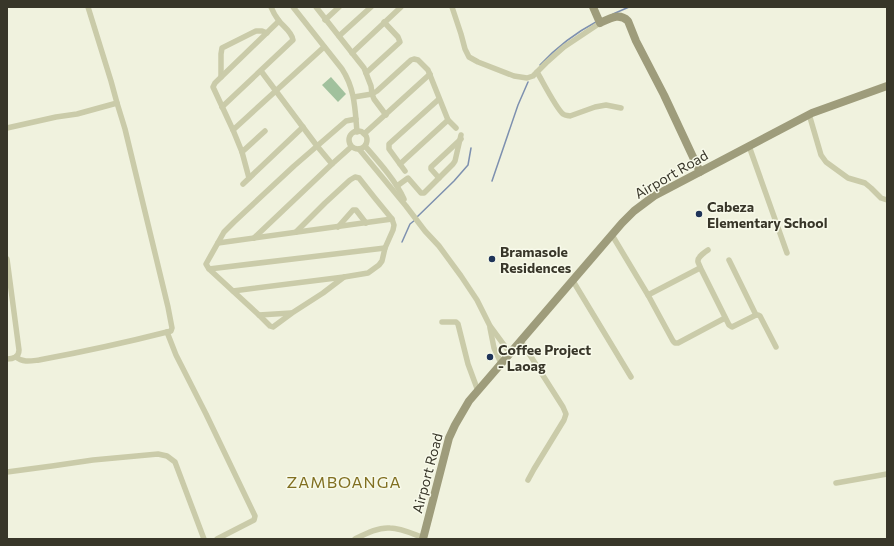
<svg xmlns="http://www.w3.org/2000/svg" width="894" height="546" viewBox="0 0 894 546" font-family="Commissioner,sans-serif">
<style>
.pitch{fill:#a1c19d}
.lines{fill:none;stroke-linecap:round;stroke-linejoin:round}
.stream{stroke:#7d90af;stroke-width:1.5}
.street{stroke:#cacba9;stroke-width:5.5}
.secondary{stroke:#9e9c7b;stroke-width:8}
.poi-dot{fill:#1f3459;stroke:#f8faea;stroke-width:1.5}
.labels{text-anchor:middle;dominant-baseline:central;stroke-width:3;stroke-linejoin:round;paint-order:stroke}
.street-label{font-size:14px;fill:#383629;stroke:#f8faea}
.poi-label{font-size:14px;font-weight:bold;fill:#383629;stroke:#f8faea;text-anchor:start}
.quarter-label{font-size:16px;letter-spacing:1px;fill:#806f21;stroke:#f8faea}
</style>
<rect width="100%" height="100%" fill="#f0f2de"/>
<polygon class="pitch" points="331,77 346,94 338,102 322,85"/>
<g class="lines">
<g class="stream">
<polyline points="613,14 629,7"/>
<path d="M540,65C556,48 575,33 596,22"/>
<polyline points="492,181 518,105 528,82"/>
<polyline points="417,217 454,181 468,165 471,148"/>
<polyline points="402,242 410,224 415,220"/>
</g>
<g class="street">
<path d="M293,7L342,69C355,89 355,109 357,132"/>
<polyline points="316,7 364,68 371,86 372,94 374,99 386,115"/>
<polyline points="452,7 461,34 465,49 469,57 478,62 514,76 527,78 533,76 546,63 564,47 600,23"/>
<polyline points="325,20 339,7"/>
<polyline points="339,36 371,7"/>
<polyline points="352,53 401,7"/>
<polyline points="261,71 317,146 332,164"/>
<path d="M537,72C543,82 556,108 563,114C566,116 567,115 570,116L595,107L606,105L621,108"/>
<polyline points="366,73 400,42 398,37 384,22"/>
<polyline points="221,77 221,54 222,48 256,31 262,31 267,33"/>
<polyline points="354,97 372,94 377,91 411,60 414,59 418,60 428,70 448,120 456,128"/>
<polyline points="117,103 125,129 168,307 172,328 171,331 167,332 176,355 206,414 255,516 254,520 217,539"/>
<path d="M222,107L293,40C292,32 284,27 279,21C276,17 273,12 271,7"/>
<polyline points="809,114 821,155 826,162 848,178 865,183 871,188 881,198 887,200"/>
<polyline points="7,128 56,117 77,114 117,103 111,81 88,7"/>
<polyline points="233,130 324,47"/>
<circle cx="358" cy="140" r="9"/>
<polyline points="364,134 430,74"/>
<path d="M365,146C378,161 396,181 404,199"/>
<polyline points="749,146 787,253"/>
<polyline points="359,149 406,206 425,231 439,246 461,276 477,300 490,326 510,353"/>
<polyline points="242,152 265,131"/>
<polyline points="400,164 448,120"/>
<polyline points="405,171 389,149 389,144 439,99"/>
<polyline points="249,178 242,152 233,130 213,87 215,83 279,21"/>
<polyline points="439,178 431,169 431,167 461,139"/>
<polyline points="243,184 303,127"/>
<polyline points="397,186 408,178 421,193 424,193 453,164 455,161 461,135"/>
<polyline points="338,227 353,210 356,210 366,223"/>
<polyline points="612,235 648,295 673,341 675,343 678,343 725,318"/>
<polyline points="254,238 332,164 351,147"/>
<polyline points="218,243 392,219"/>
<path d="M7,259L19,350C19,357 13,359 7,359"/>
<polyline points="729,260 756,315 758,315 760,316 776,347"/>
<polyline points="700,267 729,325 732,327 756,315"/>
<polyline points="209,269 385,248"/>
<polyline points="344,277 323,293 292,313 273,327 270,326 259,315 209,269 206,264 224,232 234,222 294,166 346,121 356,119"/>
<polyline points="573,281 631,377"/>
<polyline points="233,291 344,277 368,273 379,265 382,261 385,248 393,230 394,225 392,219 374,197 359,178 355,177 350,180 325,203 296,232"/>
<path d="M648,295L700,268C700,266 699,264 698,262C697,257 704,253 708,250"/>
<polyline points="259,315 291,313"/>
<polyline points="442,322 456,322 458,324 468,364 478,391"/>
<polyline points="490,328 494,348 501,363"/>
<polyline points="521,341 563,407 566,414 564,420 534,469 528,480"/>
<path d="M16,357C23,363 31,361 39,360C82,352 124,343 167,332"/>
<polyline points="7,472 52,466 93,460 158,454 167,456 175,462 204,539"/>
<polyline points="836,483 887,474"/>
<path d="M355,539C365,534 378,527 390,528C401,528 413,534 424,538"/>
</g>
<g class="secondary">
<path d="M593,7L600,23C609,19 619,12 628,21L636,41L664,95L700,172"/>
<polyline points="423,539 449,438 455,425 469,401 622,223 634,211 654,196 812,113 887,86"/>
</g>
</g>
<g class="poi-dot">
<circle cx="699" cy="214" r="4"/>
<circle cx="492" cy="259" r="4"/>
<circle cx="490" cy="357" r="4"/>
</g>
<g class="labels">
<g class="street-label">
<text transform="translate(671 174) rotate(-30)">Airport Road</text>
<text transform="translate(427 473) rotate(-75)">Airport Road</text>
</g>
<g class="poi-label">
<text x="707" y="206">Cabeza<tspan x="707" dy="16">Elementary School</tspan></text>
<text x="500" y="251">Bramasole<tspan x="500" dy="16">Residences</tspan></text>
<text x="498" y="349">Coffee Project<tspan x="498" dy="16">- Laoag</tspan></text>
</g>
<g class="quarter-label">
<text x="344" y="481">ZAMBOANGA</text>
</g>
</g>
<rect width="894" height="546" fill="none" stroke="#383629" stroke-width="16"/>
</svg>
